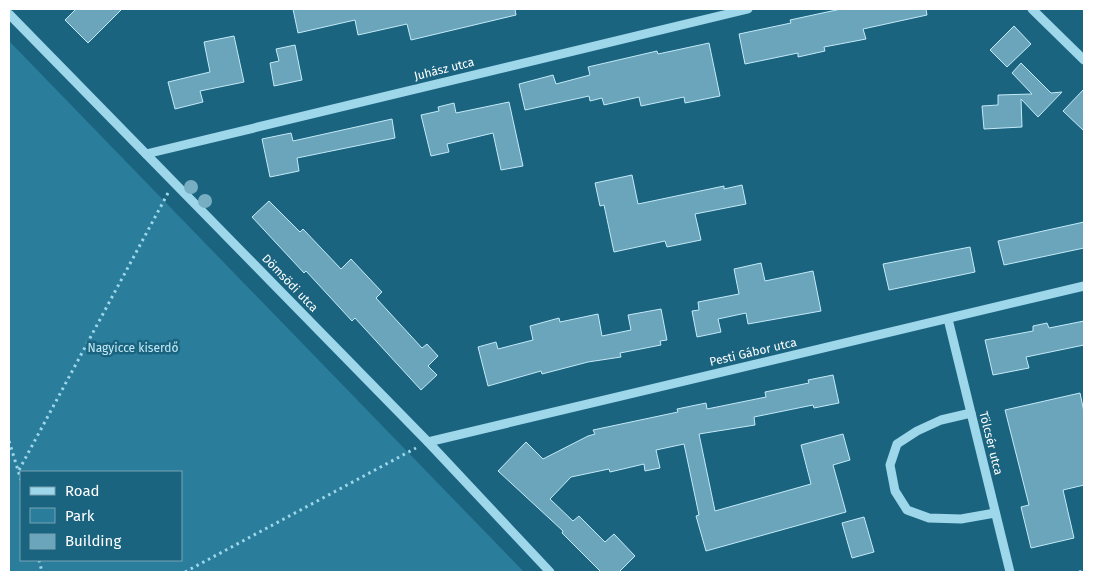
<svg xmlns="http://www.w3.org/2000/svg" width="1093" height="581" viewBox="0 0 1093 581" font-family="'Fira Sans',sans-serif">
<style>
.green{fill:#2a7e9c;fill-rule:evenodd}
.building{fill:#6aa5bb;stroke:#c3eaf7}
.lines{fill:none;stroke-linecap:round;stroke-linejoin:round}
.path{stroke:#9ed6ea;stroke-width:3;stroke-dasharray:2.5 4;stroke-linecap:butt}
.minor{stroke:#9ed6ea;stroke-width:9}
.tree{fill:#77aec1}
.labels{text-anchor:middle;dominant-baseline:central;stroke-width:5;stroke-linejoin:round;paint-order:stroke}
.street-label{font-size:12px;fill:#fff;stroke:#1b6480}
.park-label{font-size:12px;fill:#c3eaf7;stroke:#1b6480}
</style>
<rect width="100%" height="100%" fill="#1b6480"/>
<path class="green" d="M9,41L524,572H9ZM21,472H181V560H21Z"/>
<g class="building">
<polygon points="76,9 122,9 88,43 65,20"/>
<polygon points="293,9 515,9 516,15 411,40 407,24 358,35 355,20 298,33"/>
<polygon points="841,9 926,9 927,15 863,29 866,39 824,47 825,51 798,57 798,53 745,64 739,34 791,23 790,20"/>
<polygon points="1014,26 1031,44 1007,67 990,50"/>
<polygon points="234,36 244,82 200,91 203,102 175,109 168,82 210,72 204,42"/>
<polygon points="709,43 720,96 685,103 684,97 641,106 639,97 604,105 602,98 590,101 589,96 525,110 519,84 553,75 556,84 590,75 588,67 657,51 658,54"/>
<polygon points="295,45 302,80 274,86 270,63 279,61 276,49"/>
<polygon points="1021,63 1051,93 1062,92 1038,117 1021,99 1022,127 984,129 982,106 998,105 998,95 1032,94 1012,73"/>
<polygon points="1084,89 1084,131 1063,111"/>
<polygon points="509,102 523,166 501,170 493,133 447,144 449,152 431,156 421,115 439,111 438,107 454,103 456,113"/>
<polygon points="392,119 395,138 297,158 299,171 270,177 262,139 291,133 293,141"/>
<polygon points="632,175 638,204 724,186 724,189 742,185 746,204 695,214 701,240 667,247 665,241 614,252 604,205 600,206 595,183"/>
<polygon points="269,201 300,232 303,229 341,269 351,259 382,292 376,298 422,348 427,344 438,356 428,366 437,375 421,390 355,318 352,321 306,271 304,273 252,217"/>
<polygon points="1084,222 1084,248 1004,265 998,241"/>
<polygon points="970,247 975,272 889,290 883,264"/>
<polygon points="761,263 765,281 813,271 821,311 748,324 746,313 718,319 721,332 697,337 692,311 699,310 698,302 739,294 734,269"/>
<polygon points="661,309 667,340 660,341 661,345 620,353 621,357 588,362 542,374 541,371 488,386 478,347 496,342 498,349 533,340 530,326 559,318 560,322 598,314 602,336 631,330 628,315"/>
<polygon points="1084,321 1084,345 1026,357 1029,368 993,375 985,340 1033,331 1033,326 1047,323 1049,328"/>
<polygon points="833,375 839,403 814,408 813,405 754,417 755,425 699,434 715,511 811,484 801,445 843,434 850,460 833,465 846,512 706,551 696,516 699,515 684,444 656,450 660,468 645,471 644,464 610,472 609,469 571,477 550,499 573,521 579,516 605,542 614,534 635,556 619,572 601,572 562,533 563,531 498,471 526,442 543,459 588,436 595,434 593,430 678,412 677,409 706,403 707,409 766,397 765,392 809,383 808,380"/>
<polygon points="1080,393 1084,412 1084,485 1063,490 1074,538 1031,548 1021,507 1029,505 1005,410"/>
<polygon points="864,517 874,552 852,558 842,523"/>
</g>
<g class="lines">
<g class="path">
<polyline points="9,441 21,480"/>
<polyline points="19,470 168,193"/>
<polyline points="39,560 42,572"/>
<polyline points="185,572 416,448"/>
<polyline points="1079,572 1084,571"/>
</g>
<g class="minor">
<polyline points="1032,9 1084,60"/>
<polyline points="9,14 428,442 550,572"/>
<polyline points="146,154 748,9"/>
<polyline points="948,319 1010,572"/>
<polyline points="971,413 941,420 917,431 897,444 890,465 895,491 907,510 929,518 961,519 995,513"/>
<polyline points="428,442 1084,286"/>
</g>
</g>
<g class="tree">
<circle cx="191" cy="187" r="7"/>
<circle cx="205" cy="201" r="7"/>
</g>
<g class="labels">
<g class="street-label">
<text transform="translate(444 69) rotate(-14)">Juhász utca</text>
<text transform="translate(290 283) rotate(46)">Dömsödi utca</text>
<text transform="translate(753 352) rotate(-13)">Pesti Gábor utca</text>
<text transform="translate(991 443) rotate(76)">Tölcsér utca</text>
</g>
<g class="park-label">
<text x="133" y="348">Nagyicce kiserdő</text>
</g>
</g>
<rect width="1093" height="581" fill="none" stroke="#ffffff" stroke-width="20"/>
<rect x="20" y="471" width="162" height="90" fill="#1b6480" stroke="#76a2b3"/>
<rect x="30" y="487" width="25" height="8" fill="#9ed6ea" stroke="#76a2b3"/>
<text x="65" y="496" font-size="15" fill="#ffffff">Road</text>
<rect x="30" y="508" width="25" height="15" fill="#2a7e9c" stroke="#76a2b3"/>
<text x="65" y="521" font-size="15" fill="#ffffff">Park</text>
<rect x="30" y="534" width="25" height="15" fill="#6aa5bb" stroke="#76a2b3"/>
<text x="65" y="546" font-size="15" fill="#ffffff">Building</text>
</svg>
